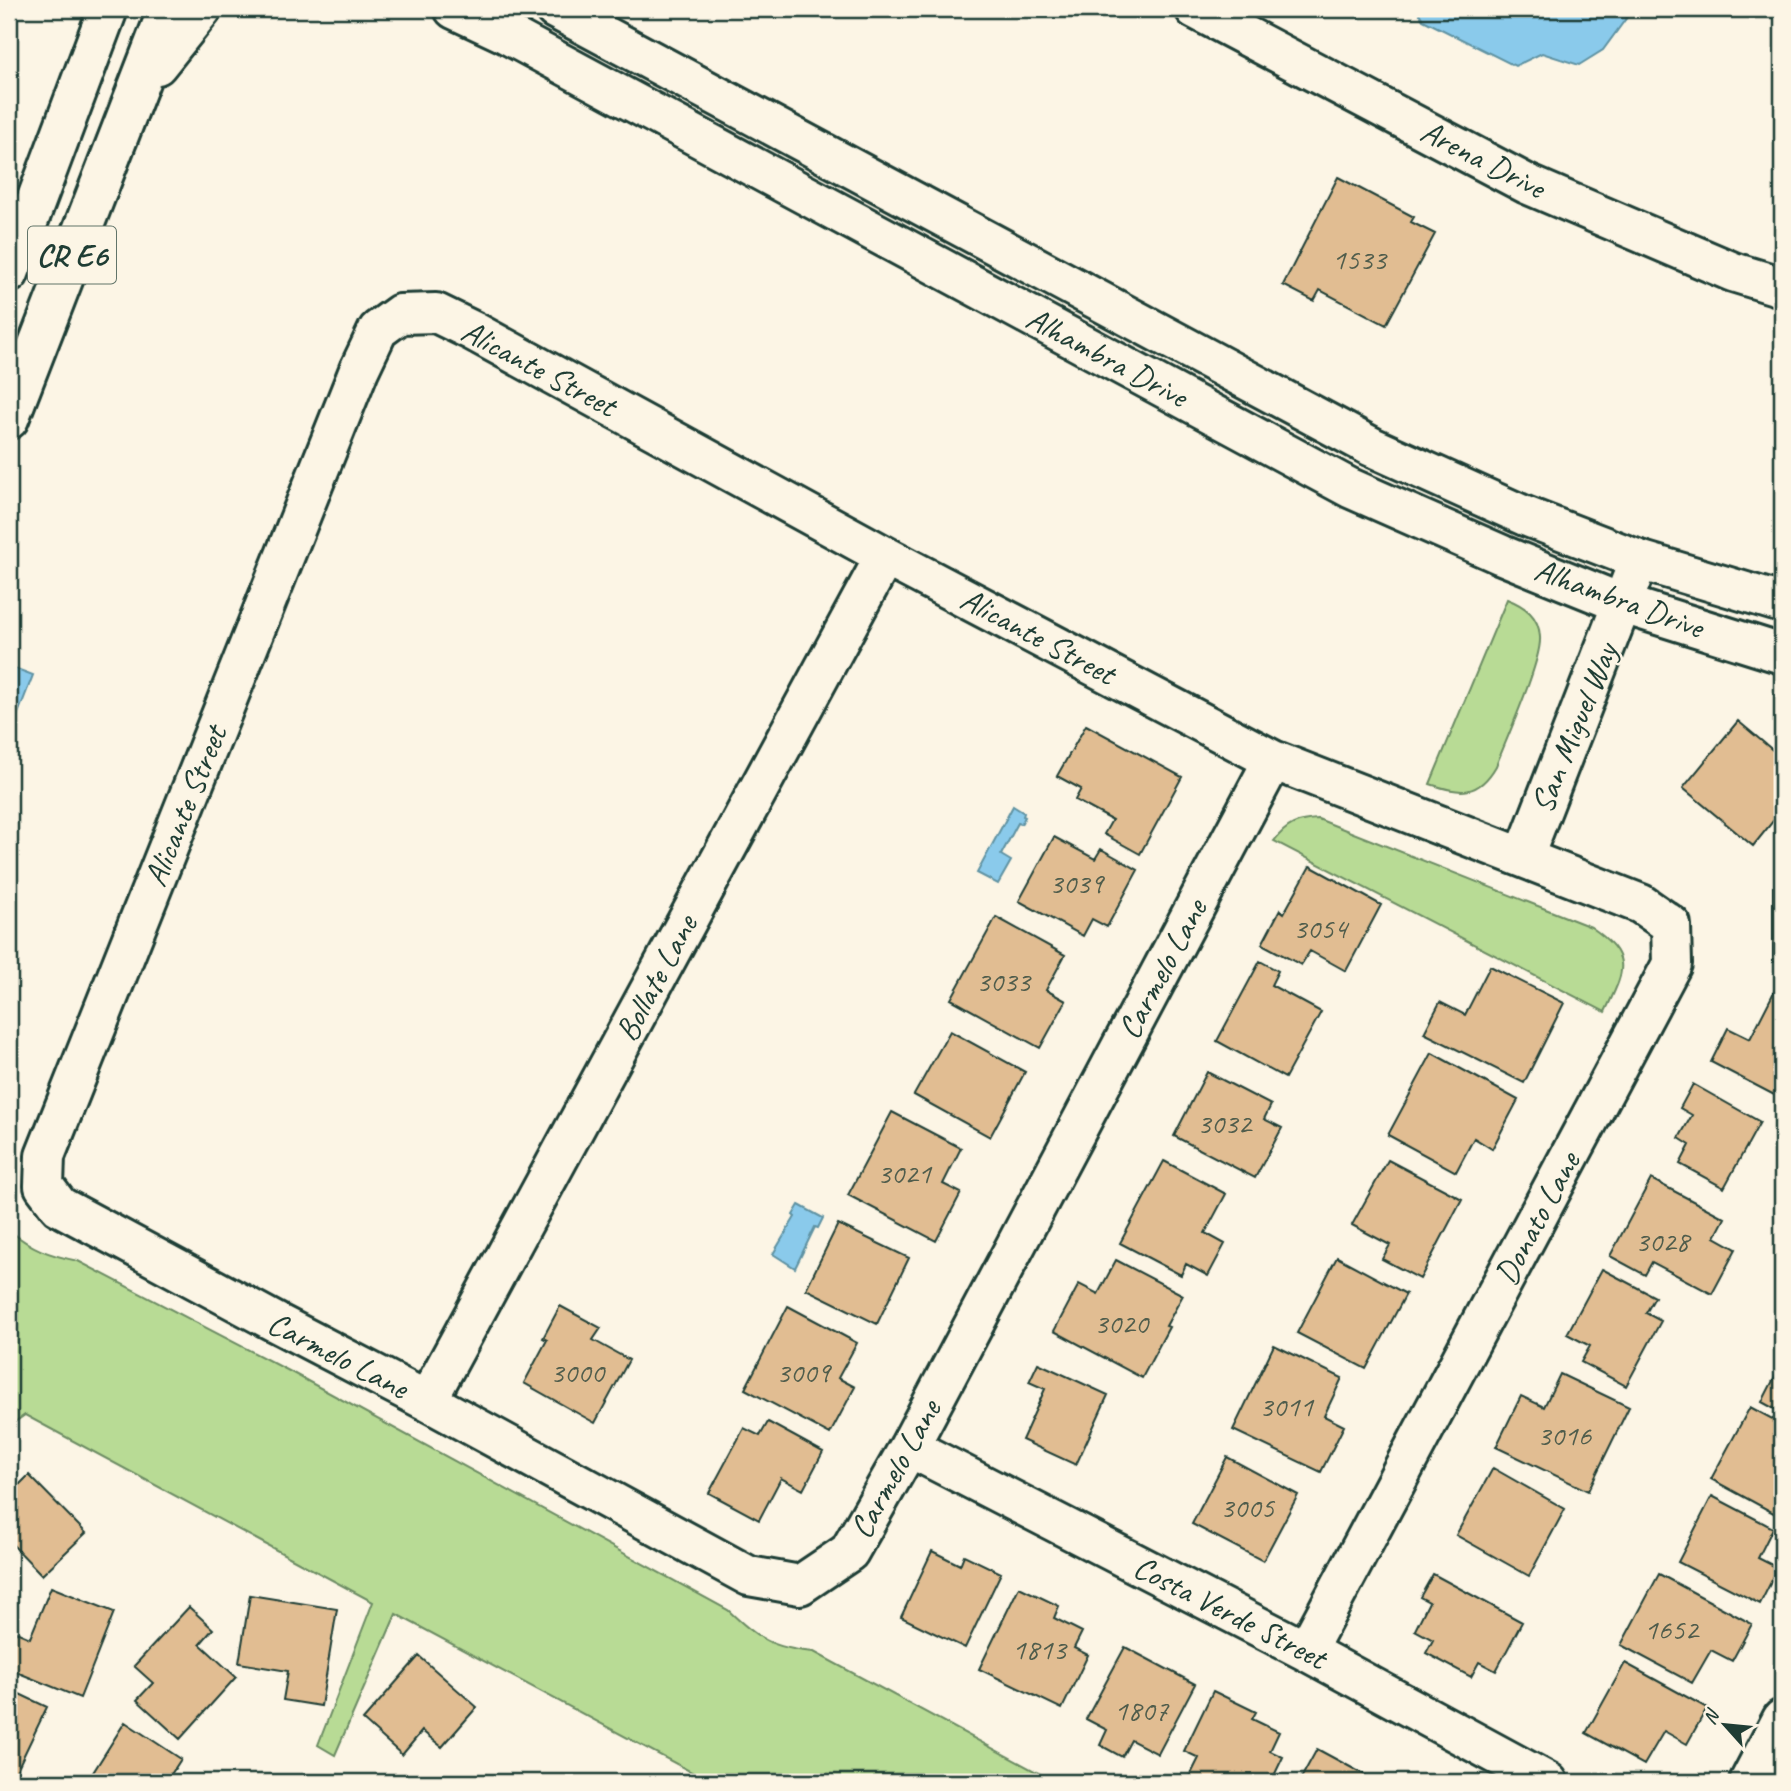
<svg xmlns="http://www.w3.org/2000/svg" width="1791" height="1791" viewBox="0 0 1791 1791" font-family="Caveat,sans-serif">
  <style>
    .green { fill: #b8db95; stroke: #6c8c64; stroke-width: 2 }
    .water { fill: #8acaeb; stroke: #5f92a2; stroke-width: 2 }
    .building { fill: #e1bd92; stroke: #1f3d34; stroke-width: 2 }
    .lines { fill: none; stroke-linecap: round; stroke-linejoin: round }
    .minor-casing { stroke: #1f3d34; stroke-width: 44 }
    .secondary-casing { stroke: #1f3d34; stroke-width: 44 }
    .primary-casing { stroke: #1f3d34; stroke-width: 44 }
    .minor { stroke: #fcf5e5; stroke-width: 38 }
    .secondary { stroke: #fcf5e5; stroke-width: 38 }
    .primary { stroke: #fcf5e5; stroke-width: 38 }
    .labels { text-anchor: middle; dominant-baseline: central; stroke-width: 5; stroke-linejoin: round; paint-order: stroke }
    .number-label { font-size: 30px; fill: #505d4c }
    .shield { fill: #fcf5e5; stroke: #617469; stroke-width: 2 }
    .shield-label { font-size: 32px; font-weight: bold; fill: #1f3d34 }
    .street-label { font-size: 33px; fill: #1f3d34; stroke: #fcf5e5 }
  </style>
  <rect width="100%" height="100%" fill="#fcf5e5"/>
  <filter id="ink" filterUnits="userSpaceOnUse"><feTurbulence type="fractalNoise" baseFrequency=".0143" numOctaves="2"/><feDisplacementMap in="SourceGraphic" scale="14" xChannelSelector="R" yChannelSelector="G"/><feConvolveMatrix kernelMatrix="1 2 1 2 8 2 1 2 1" color-interpolation-filters="sRGB"/></filter>
  <g filter="url(#ink)">
    <path class="green" d="M1507 599C1525 606 1539 616 1540 637 1542 660 1506 740 1496 766 1478 797 1461 794 1430 784Z
      M1318 819 1591 927C1634 957 1624 971 1605 1012L1274 841C1286 825 1297 820 1318 819Z
      M9 1230C32 1249 49 1255 78 1261L291 1372 728 1610C758 1639 772 1648 814 1652L1055 1782H710L396 1614 335 1755 318 1745 373 1602 25 1415 9 1426Z"/>
    <path class="water" d="M1417 9H1633L1603 50 1579 65 1542 53 1515 66 1423 20Z
      M9 666 33 675 9 737Z
      M1013 806 1024 813 1023 816 1025 817 1021 824 1018 823 1001 855 1011 861 998 884 977 873Z
      M799 1205 823 1218 818 1228 815 1227 795 1268 773 1254 795 1217 793 1215Z"/>
    <path class="building" d="M1338 177 1414 217 1411 222 1435 234 1386 325 1320 290 1314 301 1283 285Z
      M1738 721 1782 758V810L1753 846 1683 788Z
      M1086 725 1182 777 1140 854 1104 834 1112 820 1075 800 1081 789 1057 776Z
      M1054 837 1095 859 1101 849 1138 870 1107 927 1092 919 1083 936 1019 901Z
      M1310 866 1381 905 1346 971 1310 951 1301 965 1262 944 1280 910 1284 913Z
      M1773 887H1782V962H1773Z
      M996 917 1065 955 1046 990 1066 1001 1040 1048 951 999Z
      M1260 961 1278 971 1271 985 1321 1012 1285 1078 1217 1041Z
      M1490 966 1564 1003 1524 1083 1424 1033 1440 1002 1465 1015Z
      M1775 990 1782 993V1099L1711 1062 1728 1028 1750 1039Z
      M950 1031 1025 1072 990 1137 914 1095Z
      M1432 1053 1518 1100 1492 1149 1474 1138 1456 1172 1388 1135Z
      M1207 1072 1271 1105 1264 1119 1282 1128 1255 1178 1174 1136Z
      M1693 1084 1760 1122 1724 1188 1680 1164 1690 1145 1679 1138 1692 1115 1680 1108Z
      M892 1112 961 1148 943 1184 961 1193 936 1241 848 1195Z
      M1388 1160 1462 1199 1420 1279 1382 1259 1390 1245 1352 1225Z
      M1164 1161 1226 1194 1205 1233 1225 1244 1208 1276 1186 1264 1181 1275 1120 1243Z
      M1651 1179 1725 1218 1715 1237 1736 1249 1712 1294 1652 1262 1645 1275 1610 1256Z
      M838 1224 909 1258 877 1324 806 1289Z
      M1337 1257 1406 1294 1366 1369 1297 1333Z
      M1116 1260 1183 1295 1166 1326 1169 1327 1142 1378 1054 1331 1079 1284 1098 1294Z
      M1602 1269 1655 1297 1646 1313 1661 1321 1626 1386 1581 1362 1590 1346 1567 1334Z
      M560 1306 601 1328 593 1340 629 1360 595 1423 524 1383 547 1340 543 1338Z
      M788 1306 857 1343 838 1378 855 1387 830 1434 745 1389Z
      M1274 1345 1342 1378 1324 1416 1344 1426 1321 1472 1233 1430Z
      M1038 1363 1108 1395 1076 1465 1022 1440 1045 1389 1029 1382Z
      M1782 1363V1413L1762 1402Z
      M1560 1374 1629 1407 1588 1491 1496 1447 1521 1396 1544 1407Z
      M1750 1407 1782 1424 1781 1517 1711 1479Z
      M768 1422 823 1452 803 1490 781 1478 759 1520 709 1493 744 1428 760 1436Z
      M1227 1457 1298 1495 1263 1561 1192 1524Z
      M1493 1468 1565 1509 1529 1576 1456 1535Z
      M29 1475 86 1533 42 1575 12 1544 9 1548V1495Z
      M1712 1496 1773 1528 1758 1558 1778 1568 1760 1604 1678 1562Z
      M932 1551 960 1565 964 1555 1001 1573 965 1648 901 1617Z
      M1433 1574 1522 1622 1496 1671 1479 1662 1471 1677 1426 1653 1433 1640 1415 1630 1429 1602 1420 1597Z
      M1659 1574 1752 1624 1732 1661 1711 1650 1692 1683 1621 1645Z
      M51 1587 114 1612 80 1698 9 1669V1629L30 1638Z
      M1019 1587 1059 1606 1054 1618 1082 1632 1074 1648 1088 1655 1062 1709 979 1669Z
      M250 1595 337 1609 321 1706 283 1700 288 1671 239 1663Z
      M189 1607 213 1629 200 1644 236 1677 180 1739 137 1700 153 1683 134 1666Z
      M1125 1647 1195 1684 1158 1754 1131 1740 1122 1757 1100 1745 1107 1730 1086 1719Z
      M419 1656 477 1707 442 1747 422 1731 402 1755 363 1720Z
      M1625 1663 1707 1708 1687 1744 1664 1731 1644 1765 1586 1733Z
      M9 1689 47 1707 11 1782H9Z
      M1213 1691 1256 1712 1252 1719 1279 1732 1270 1751 1283 1757 1271 1782H1187L1199 1758 1184 1751Z
      M125 1722 181 1759 166 1782H87Z
      M1317 1749 1378 1782H1299Z"/>
    <g class="lines">
      <defs>
        <path id="minor" d="M1195 9 1527 184 1733 272 1782 287
          M1273 760 909 1447 849 1552 800 1585 749 1576 427 1401 275 1322 59 1206 44 1186 45 1156 359 370 378 330 400 314 436 313 473 331 885 556 1273 760 1641 904 1671 925 1672 964 1306 1651
          M1524 856 1639 560
          M427 1401 885 556
          M909 1447 1306 1651 1548 1782
          M1749 1782 1782 1719"/>
        <path id="secondary" d="M454 9 503 32 1350 488 1502 555 1623 604 1782 654
          M555 9 1372 447 1525 516 1639 560 1782 603"/>
        <path id="primary" d="M157 65 202 9
          M9 273 108 9
          M9 419 168 9"/>
      </defs>
      <use href="#minor" class="minor-casing"/>
      <use href="#secondary" class="secondary-casing"/>
      <use href="#primary" class="primary-casing"/>
      <use href="#minor" class="minor"/>
      <use href="#secondary" class="secondary"/>
      <use href="#primary" class="primary"/>
    </g>
  </g>
  <g class="labels">
    <g class="number-label">
      <text x="1359" y="259">1533</text>
      <text x="1076" y="883">3039</text>
      <text x="1320" y="928">3054</text>
      <text x="1003" y="981">3033</text>
      <text x="1224" y="1123">3032</text>
      <text x="904" y="1173">3021</text>
      <text x="1662" y="1241">3028</text>
      <text x="1121" y="1323">3020</text>
      <text x="577" y="1372">3000</text>
      <text x="803" y="1372">3009</text>
      <text x="1286" y="1406">3011</text>
      <text x="1564" y="1435">3016</text>
      <text x="1247" y="1507">3005</text>
      <text x="1671" y="1629">1652</text>
      <text x="1039" y="1649">1813</text>
      <text x="1141" y="1710">1807</text>
    </g>
    <rect class="shield" x="28" y="226.5" width="88" height="57" rx="5"/>
    <g class="shield-label">
      <text x="72" y="255">CR E6</text>
    </g>
    <g class="street-label">
      <text transform="translate(1483 159) rotate(27)">Arena Drive</text>
      <text transform="translate(1107 357) rotate(28)">Alhambra Drive</text>
      <text transform="translate(539 368) rotate(28)">Alicante Street</text>
      <text transform="translate(1619 598) rotate(20)">Alhambra Drive</text>
      <text transform="translate(1038 636) rotate(28)">Alicante Street</text>
      <text transform="translate(1574 728) rotate(-68)">San Miguel Way</text>
      <text transform="translate(185 806) rotate(-68)">Alicante Street</text>
      <text transform="translate(1162 969) rotate(-62)">Carmelo Lane</text>
      <text transform="translate(656 978) rotate(-62)">Bollate Lane</text>
      <text transform="translate(1537 1218) rotate(-62)">Donato Lane</text>
      <text transform="translate(338 1355) rotate(27)">Carmelo Lane</text>
      <text transform="translate(895 1469) rotate(-61)">Carmelo Lane</text>
      <text transform="translate(1230 1612) rotate(27)">Costa Verde Street</text>
    </g>
  </g>
  <rect width="1791" height="1791" fill="none" stroke="#fcf5e5" stroke-width="35"/>
  <rect x="18" y="18" width="1756" height="1756" fill="none" stroke="#1f3d34" stroke-width="2.5" filter="url(#ink)"/>
  <g transform="translate(1725 1725) rotate(297)" stroke="#fcf5e5" stroke-width="5" paint-order="stroke">
  <path d="M0-5L12 26L0 18L-12 26Z" fill="#1f3d34"/>
  <text y="-10" font-size="19" font-weight="bold" text-anchor="middle" fill="#1f3d34">N</text>
  </g>
</svg>
